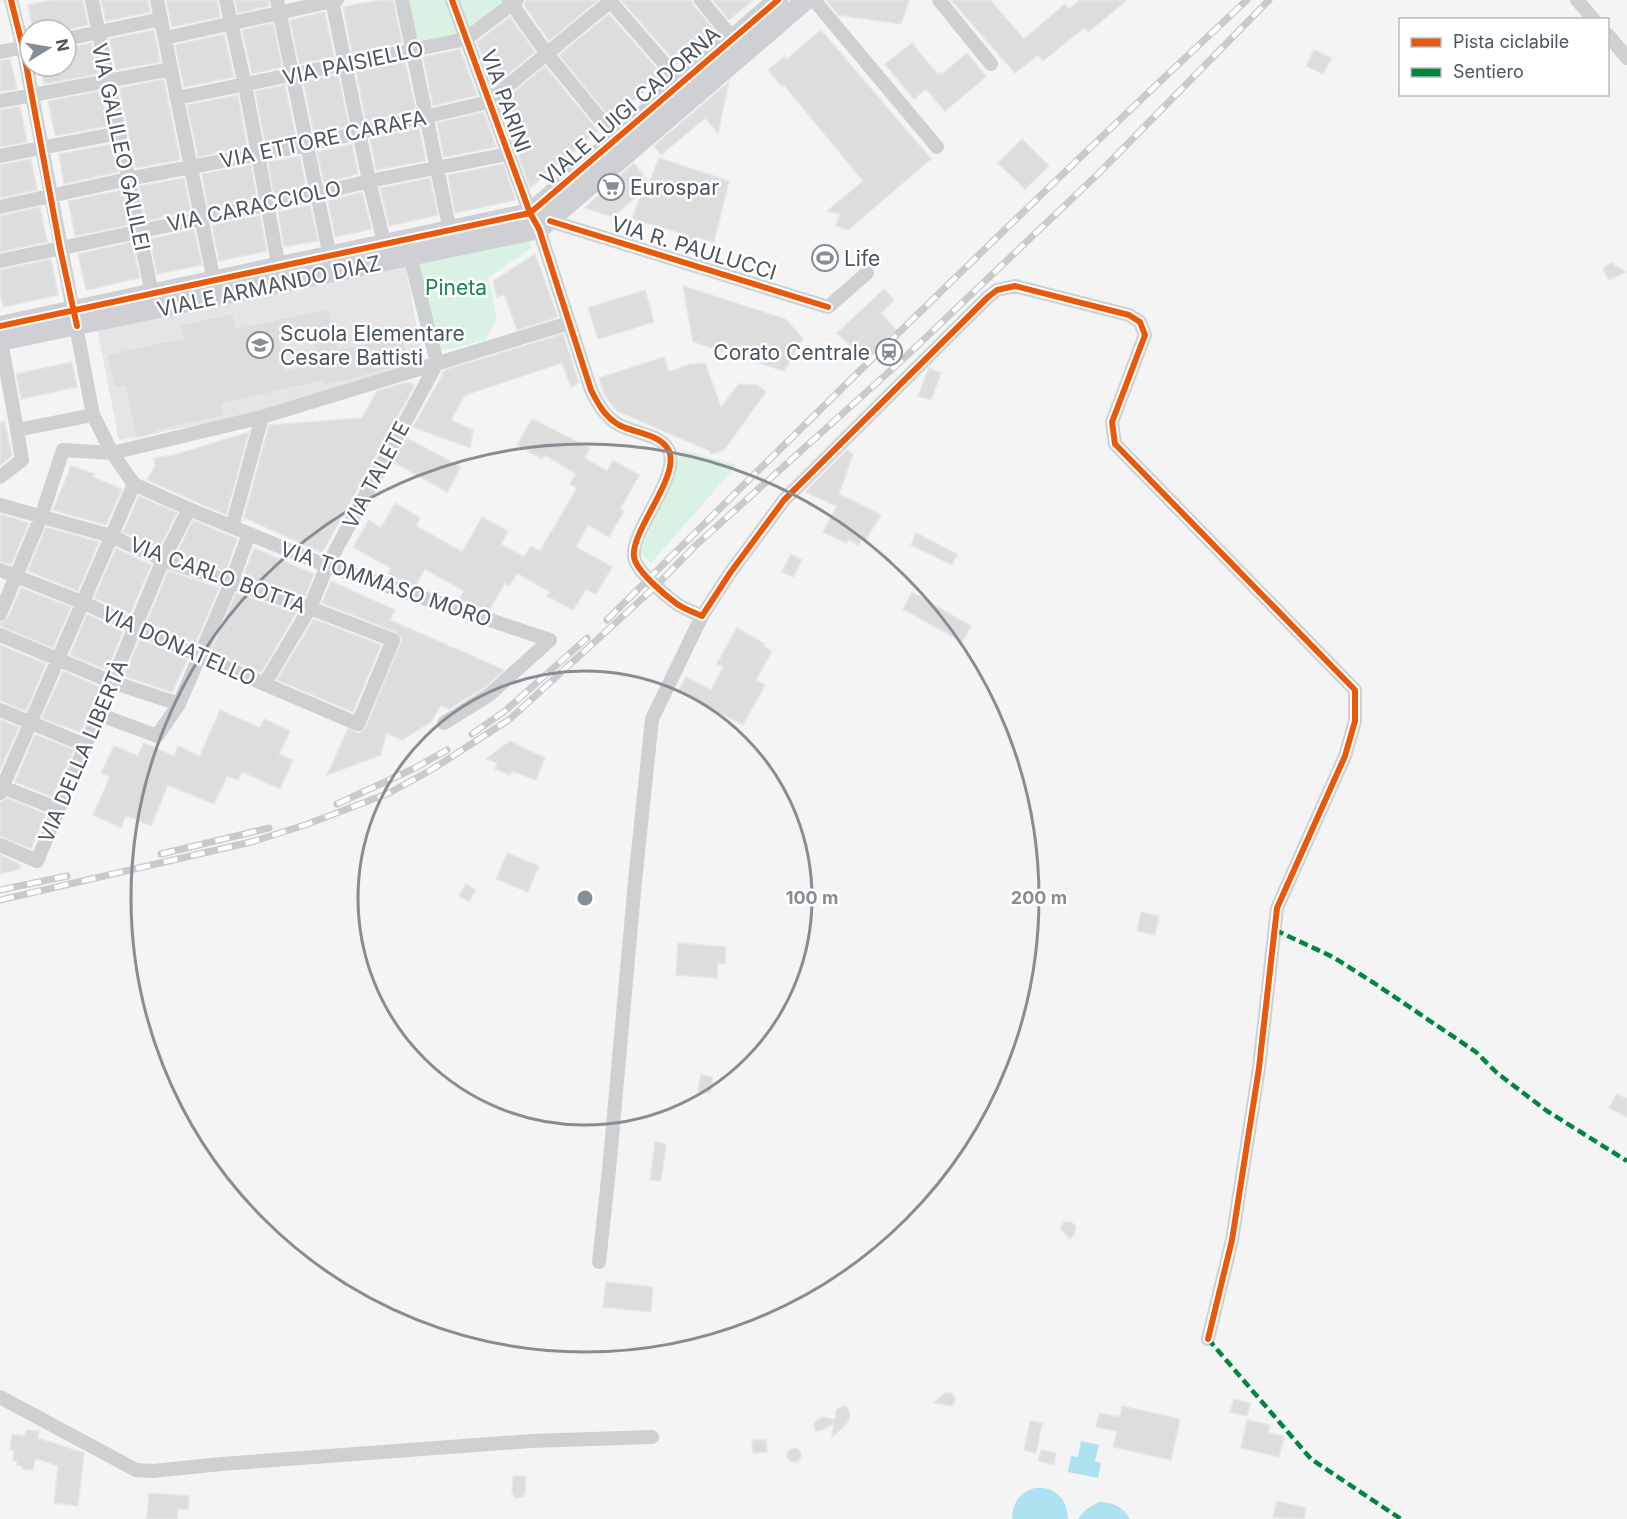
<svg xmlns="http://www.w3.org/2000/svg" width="1627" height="1519" viewBox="0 0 1627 1519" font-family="Inter,sans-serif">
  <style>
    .education { fill: #e6e5e6 }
    .green { fill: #d9f2e3 }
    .water { fill: #aee2f0 }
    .building { fill: #ddddde; stroke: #e5e6e7; stroke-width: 1.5; fill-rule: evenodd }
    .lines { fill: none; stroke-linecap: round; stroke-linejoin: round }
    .minor { stroke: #ced0d2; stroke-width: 14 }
    .secondary { stroke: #ced0d4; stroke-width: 20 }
    .rail-casing { stroke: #c9cacc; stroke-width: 7 }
    .rail { stroke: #fff; stroke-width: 4.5; stroke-dasharray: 14; stroke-linecap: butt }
    .quiet { stroke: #00873e; stroke-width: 4.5; stroke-dasharray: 9 4.5; stroke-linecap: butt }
    .cycleway-casing { stroke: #fff; stroke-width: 10 }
    .cycleway { stroke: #e8590c; stroke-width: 6 }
    .ring { fill: none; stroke: #868d94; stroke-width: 3 }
    .labels { text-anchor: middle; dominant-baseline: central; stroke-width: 5; stroke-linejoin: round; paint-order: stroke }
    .street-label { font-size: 21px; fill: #4a5661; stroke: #fff }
    .poi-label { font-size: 21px; fill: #4a5661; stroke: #fff; text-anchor: start }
    .park-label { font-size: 21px; fill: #17864f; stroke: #fff }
    .centre { fill: #868d94; stroke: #fff; stroke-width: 3 }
    .ring-label { font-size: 18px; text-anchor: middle; font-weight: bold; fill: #868d94; stroke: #fff; stroke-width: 5; stroke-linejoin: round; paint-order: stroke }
  </style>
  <rect width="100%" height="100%" fill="#f4f4f4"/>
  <path class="education" d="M405 264 423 360 266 412 119 440 97 329Z"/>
  <path class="green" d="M407 0H447L460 36 418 44Z
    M457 0H505L507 3 469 30Z
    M528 234 531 248 488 278 497 319 485 340 437 352 415 260Z
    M683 450 737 465 651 563 640 553Z"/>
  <path class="water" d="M1081 1441 1099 1445 1095 1461 1101 1463 1098 1478 1068 1472 1071 1456 1078 1457Z
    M1035 1488C1055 1486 1068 1500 1068 1519H1012C1012 1503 1020 1492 1035 1488Z
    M1099 1502C1113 1502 1123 1507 1130 1519H1078L1086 1509Z"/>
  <path class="building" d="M52 0H83L88 25 65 30H33L28 5Z
    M101 0H148L150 12 106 21Z
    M166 0H217L220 17 172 27Z
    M235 0H268L269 6 238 13Z
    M379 0H393L402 43 352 53 343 7Z
    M526 0H598L549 41 524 5Z
    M621 0H692L694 6 716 32 677 64Z
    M713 0H753L729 20Z
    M826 0H909L901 24 838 15Z
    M951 0H990L1024 39 1065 4 1069 9 1080 0H1127L1088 32 1085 27 1043 61 1038 55 1015 73Z
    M325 12 334 57 299 64 290 20Z
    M609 14 663 76 611 119 559 55Z
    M510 17 535 52 493 86 477 42Z
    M273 23 282 67 252 74 242 30Z
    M154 30 160 62 116 70 109 39Z
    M821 30 931 159 848 230 836 226 840 214 827 211 863 181 784 85 782 87 768 70 785 56 787 59Z
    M224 34 234 77 184 87 175 45Z
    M92 43 98 74 44 84 41 66H66V48Z
    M912 43 938 75 940 72 942 74 967 53 986 77 945 111 926 89 914 99 885 64Z
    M460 49 477 95 433 106 423 57Z
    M1314 50 1332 58 1323 74 1306 66Z
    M10 59 17 89 0 92V61Z
    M405 61 416 110 366 122 356 71Z
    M545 66 598 131 530 188 500 104Z
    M338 74 349 126 314 134 303 81Z
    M164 79 180 160 136 168 119 88Z
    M729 82 718 133 705 118 661 155 654 146Z
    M285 85 296 138 265 144 255 91Z
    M101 91 108 126 55 136 48 101Z
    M238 95 247 147 198 157 187 105Z
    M20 106 27 142 0 147V110Z
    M484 112 496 147 444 157 437 123Z
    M419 128 426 161 376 170 370 139Z
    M1022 139 1049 166 1025 189 998 163Z
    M112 144 118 172 64 184 59 154Z
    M352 144 358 174 324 183 317 152Z
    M300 156 306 187 274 194 268 162Z
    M659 158 729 181 714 242 696 237 693 245 681 242 684 234 632 219 642 192 613 217 585 208 634 163 649 183Z
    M31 159 37 190 0 198V165Z
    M503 164 516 200 455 213 448 175Z
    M251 165 257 198 208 208 202 174Z
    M184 178 191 211 146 221 139 186Z
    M430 178 438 215 389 226 380 188Z
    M122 190 129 225 75 236 68 201Z
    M362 192 372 229 335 237 328 201Z
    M310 205 318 241 284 247 278 212Z
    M40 207 47 242 0 252V216Z
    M260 215 267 251 219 261 212 225Z
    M194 229 202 265 157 274 150 239Z
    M132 242 140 278 86 290 78 254Z
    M535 254 558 317 517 330 504 294 497 297 493 281Z
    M51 259 58 295 3 307 0 292V270Z
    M1611 263 1626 272 1609 280 1603 270 1606 266Z
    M683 286 785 319 803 338 784 371 693 342Z
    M884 289 894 300 881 313 896 330 865 360 837 333Z
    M645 290 654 322 598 339 588 308Z
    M329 308 338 349 403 336 408 363 341 383 340 381 324 385 323 381 222 404 225 416 158 430 159 432 136 438 125 386 114 388 107 354 183 338 180 325 233 313 236 328ZM312 339 318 363 286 370 280 346Z
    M563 334 579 383 571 387 562 363 465 395 451 420 473 430 470 448 413 427 445 370Z
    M664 357 669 372 690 364 705 363 721 407 739 384 757 385 766 392 724 450 711 454 710 451 617 411 605 396 599 378Z
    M72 362 77 387 21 399 16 374Z
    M929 368 941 373 931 400 918 396Z
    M408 382 415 385 322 553 245 518 243 521 269 425 362 418 377 391Z
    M532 419 590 448 584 458 607 471 613 460 639 475 620 509 624 511 609 537 588 525 576 547 612 567 596 594 586 589 573 610 547 596 550 592 517 573 509 586 505 583 489 610 459 600 464 591 425 569 415 586 399 580 388 574 391 568 353 547 369 520 381 528 395 503 420 518 416 526 462 552 482 517 508 531 501 544 524 557 531 546 540 551 577 488 570 484 576 474 545 455 542 459 517 445Z
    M5 422 12 456 0 465V423Z
    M249 432 226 515 147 480 155 466 154 458 174 455Z
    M407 438 461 467 447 492 393 462Z
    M847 450 853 454 839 494 881 515 865 541 861 540 859 545 848 540 846 543 823 532 837 506 805 492Z
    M71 466 95 474 93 477 122 489 106 525 53 510Z
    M139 496 177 513 159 548 123 532Z
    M0 514 29 523 11 565 0 561Z
    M193 520 237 539 226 571 176 555Z
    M46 527 99 542 78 591 28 571Z
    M916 533 957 554 952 565 911 545Z
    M116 548 151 565 130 614 94 598Z
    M254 548 314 574 305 597 243 577Z
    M791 554 802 560 793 577 782 572Z
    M168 571 219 588 195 644 147 622Z
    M331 581 395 610 390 620 504 670 484 688 449 709 441 705 431 722 402 740 386 733 381 755 327 775 348 729 359 733 366 727 402 639 396 632 322 603Z
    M21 588 71 607 53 648 0 626V623L8 618Z
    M912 592 971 626 962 642 903 609Z
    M236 593 296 613 261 673 211 651Z
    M87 614 123 631 107 670 70 655Z
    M314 619 381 645 353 712 277 680Z
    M737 628 765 644 763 646 772 651 756 680 765 685 743 725 678 691 686 677 711 690 723 667 717 664Z
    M140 639 187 660 172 692 124 676Z
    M0 645 46 664 26 711 0 701Z
    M63 671 100 687 81 733 42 718Z
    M220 710 260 728 264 719 290 731 279 754 293 760 280 789 242 772 238 780 227 776 214 804 168 785 151 826 126 815 121 828 93 815 110 777 101 773 114 746 138 756 144 743 174 756 178 746 200 756Z
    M0 720 19 727 0 770Z
    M35 734 74 750 53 797 15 782Z
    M510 741 545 758 536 780 512 771 510 775 495 769 497 763 486 759Z
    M7 798 46 814 31 849 0 836V802Z
    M507 853 539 866 528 892 496 879Z
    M0 855 20 864V869L0 874Z
    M466 884 476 890 469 902 459 896Z
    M1141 912 1159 916 1155 935 1137 931Z
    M678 943 726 947 725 964 718 963 717 978 676 975Z
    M701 1075 713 1077 710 1094 698 1092Z
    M1617 1094 1627 1099V1117L1609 1108Z
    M655 1142 666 1144 661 1181 650 1180Z
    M1064 1222H1071L1076 1226 1075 1233 1070 1239 1060 1229Z
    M606 1282 653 1287 651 1312 603 1307Z
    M945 1393H952L955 1399 953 1406 934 1403Z
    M1234 1399 1250 1403 1247 1416 1230 1412Z
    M846 1406 850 1414 848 1422 832 1437 834 1423 823 1430 815 1431 814 1424 818 1419 824 1417 835 1420 836 1411 839 1408Z
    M1122 1406 1180 1419 1171 1460 1113 1447 1117 1431 1096 1427 1099 1413 1120 1417Z
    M1247 1420 1270 1425 1268 1433 1284 1436 1279 1457 1241 1448Z
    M1030 1421 1042 1423 1036 1453 1024 1450Z
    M26 1430 39 1431 38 1438 84 1453 78 1506 54 1503 58 1466 35 1458 33 1470 22 1469V1466L16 1465 17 1461H13L14 1450H10L12 1434 25 1436Z
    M752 1440H766L767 1452 753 1453Z
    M787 1455a7 7 0 1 1 14 0a7 7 0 1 1-14 0Z
    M1041 1450 1056 1453 1054 1465 1038 1461Z
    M513 1476H526L525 1493 523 1497 515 1498 512 1492Z
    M149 1493 189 1496 188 1509H178L177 1519H147Z
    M1277 1501 1306 1508 1304 1519 1273 1517Z"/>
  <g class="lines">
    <path class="minor" d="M11 0 23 48 93 415
      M92 0 152 294
      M157 0 214 281
      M226 0 245 85 279 268
      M277 0 330 257
      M332 0 369 181 385 246
      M402 0 450 231
      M452 0 530 213 539 229 591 390C598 404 605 417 619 425 634 433 659 434 668 449 683 474 630 531 634 557 636 571 666 596 677 604 684 609 694 612 702 616L730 573 784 500 988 297 997 290 1015 286 1129 315 1140 322 1145 335 1112 422 1115 444 1355 690V721L1345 756 1277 908 1259 1068 1232 1240 1208 1339
      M509 0 547 54 617 140
      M609 0 682 84
      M701 0 733 39
      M814 0 937 147
      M939 0 991 64
      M1577 0 1594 20
      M1608 35 1627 58
      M165 38 337 0
      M66 39 161 19
      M0 52 30 46
      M177 98 466 39 517 0
      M0 101 171 69
      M0 156 119 133
      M0 207 128 179 307 145 488 102 612 0
      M550 221 828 307 867 273
      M0 261 317 194 369 181 508 154
      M1 341 17 430
      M0 477 22 460 17 430 93 415 112 453 134 484 189 509 327 566 550 640 489 695 444 723
      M0 505 111 536 163 560 310 608 393 640 358 724 199 656 82 602 0 570
      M232 527 262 417
      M0 614 41 517 63 450 112 453 262 417 569 323
      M0 635 112 682 179 704
      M265 683 310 608 327 566 437 363 410 256
      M0 710 85 745
      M98 714 157 736 179 704 231 583 249 534
      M0 786 58 809
      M0 793 134 484
      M0 845 37 861 163 560 189 509
      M599 1262 609 1170 635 881 652 719 702 616
      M0 1397 136 1470 153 1471 221 1464 531 1441 652 1437"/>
    <path class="secondary" d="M0 326 530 213 778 0
      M0 341 539 229 806 0"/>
    <defs>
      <path id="rail" d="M607 620C818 411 1030 202 1247 0
        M472 734 505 711 587 638
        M337 804 415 768 447 750
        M161 854 269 828
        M0 890 67 876
        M0 900 251 842 305 825 389 793 431 770 510 719 656 586 695 546 900 362 1099 173 1269 0"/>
    </defs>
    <use href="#rail" class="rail-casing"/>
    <use href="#rail" class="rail"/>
    <path class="quiet" d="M1275 930 1333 957 1374 983 1476 1052 1497 1073 1547 1111 1627 1161
      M1208 1339 1311 1459 1401 1519"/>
    <defs>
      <path id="cycleway" d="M11 0 23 48 60 248 77 326
        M452 0 530 213 539 229 591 390C598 404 605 417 619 425 634 433 659 434 668 449 683 474 630 531 634 557 636 571 666 596 677 604 684 609 694 612 702 616L730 573 784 500 988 297 997 290 1015 286 1129 315 1140 322 1145 335 1112 422 1115 444 1355 690V721L1345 756 1277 908 1259 1068 1232 1240 1208 1339
        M550 221 828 307
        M0 326 530 213 778 0"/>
    </defs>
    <use href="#cycleway" class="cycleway-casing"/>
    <use href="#cycleway" class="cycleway"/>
  </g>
  <g class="ring">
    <circle cx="585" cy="898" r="227"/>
    <circle cx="585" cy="898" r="454"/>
  </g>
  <defs>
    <symbol id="supermarket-ring" viewBox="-11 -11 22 22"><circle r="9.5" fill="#fff" stroke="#868d94" stroke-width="1.5"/><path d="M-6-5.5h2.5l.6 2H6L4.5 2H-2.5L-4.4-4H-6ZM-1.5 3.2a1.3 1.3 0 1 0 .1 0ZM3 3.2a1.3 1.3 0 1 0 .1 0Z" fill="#868d94"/></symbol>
    <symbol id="stadium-ring" viewBox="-11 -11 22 22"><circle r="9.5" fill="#fff" stroke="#868d94" stroke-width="1.5"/><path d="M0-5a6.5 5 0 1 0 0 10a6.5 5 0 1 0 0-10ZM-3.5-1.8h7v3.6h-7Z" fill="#868d94"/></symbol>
    <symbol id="school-ring" viewBox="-11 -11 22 22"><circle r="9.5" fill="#fff" stroke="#868d94" stroke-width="1.5"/><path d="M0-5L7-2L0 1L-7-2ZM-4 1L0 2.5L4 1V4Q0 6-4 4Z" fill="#868d94"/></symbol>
    <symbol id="station-ring" viewBox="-11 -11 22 22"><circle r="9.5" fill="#fff" stroke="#868d94" stroke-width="1.5"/><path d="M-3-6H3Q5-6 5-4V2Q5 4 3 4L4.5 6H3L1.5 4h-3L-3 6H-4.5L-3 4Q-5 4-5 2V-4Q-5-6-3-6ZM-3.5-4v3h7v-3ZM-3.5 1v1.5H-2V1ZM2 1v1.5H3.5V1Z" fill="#868d94"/></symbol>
  </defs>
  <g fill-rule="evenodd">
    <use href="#supermarket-ring" x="596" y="172" width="30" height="30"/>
    <use href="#stadium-ring" x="810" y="243" width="30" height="30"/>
    <use href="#school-ring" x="245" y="330" width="30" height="30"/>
    <use href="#station-ring" x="874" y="337" width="30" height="30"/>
  </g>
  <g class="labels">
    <g class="street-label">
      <text transform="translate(353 63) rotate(-12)">VIA PAISIELLO</text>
      <text transform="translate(506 101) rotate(70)">VIA PARINI</text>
      <text transform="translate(630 106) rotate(-41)">VIALE LUIGI CADORNA</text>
      <text transform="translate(323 139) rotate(-12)">VIA ETTORE CARAFA</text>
      <text transform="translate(121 147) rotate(78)">VIA GALILEO GALILEI</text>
      <text transform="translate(254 206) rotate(-12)">VIA CARACCIOLO</text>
      <text transform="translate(694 248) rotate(17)">VIA R. PAULUCCI</text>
      <text transform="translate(269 286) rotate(-12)">VIALE ARMANDO DIAZ</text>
      <text transform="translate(376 475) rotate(-62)">VIA TALETE</text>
      <text transform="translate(218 575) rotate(20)">VIA CARLO BOTTA</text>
      <text transform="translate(386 584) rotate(19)">VIA TOMMASO MORO</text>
      <text transform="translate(179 646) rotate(24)">VIA DONATELLO</text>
      <text transform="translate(83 751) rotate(-67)">VIA DELLA LIBERTÀ</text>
    </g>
    <g class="poi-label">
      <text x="630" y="187">Eurospar</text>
      <text x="844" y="258">Life</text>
      <text x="280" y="333">Scuola Elementare<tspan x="280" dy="24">Cesare Battisti</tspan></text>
      <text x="870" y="352" text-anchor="end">Corato Centrale</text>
    </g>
    <g class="park-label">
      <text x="456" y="287">Pineta</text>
    </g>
  </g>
  <circle cx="585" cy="898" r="9" class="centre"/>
  <g class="ring-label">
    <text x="812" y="904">100 m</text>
    <text x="1039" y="904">200 m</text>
  </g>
  <rect x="1399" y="18" width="210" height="78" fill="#ffffff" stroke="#b7bbc0" stroke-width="1.5"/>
  <rect x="1411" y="38" width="30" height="9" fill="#e8590c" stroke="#b7bbc0" stroke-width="1.5"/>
  <text x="1453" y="48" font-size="18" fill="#4a5661">Pista ciclabile</text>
  <rect x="1411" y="68" width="30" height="9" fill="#00873e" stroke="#b7bbc0" stroke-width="1.5"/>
  <text x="1453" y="78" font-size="18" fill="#4a5661">Sentiero</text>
  <g transform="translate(48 48) rotate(79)"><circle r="28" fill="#ffffff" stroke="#b7bbc0" stroke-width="1.5"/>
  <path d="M0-4.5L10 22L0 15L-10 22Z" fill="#868d94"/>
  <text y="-9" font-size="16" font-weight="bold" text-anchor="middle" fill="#4a5661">N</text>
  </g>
</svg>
